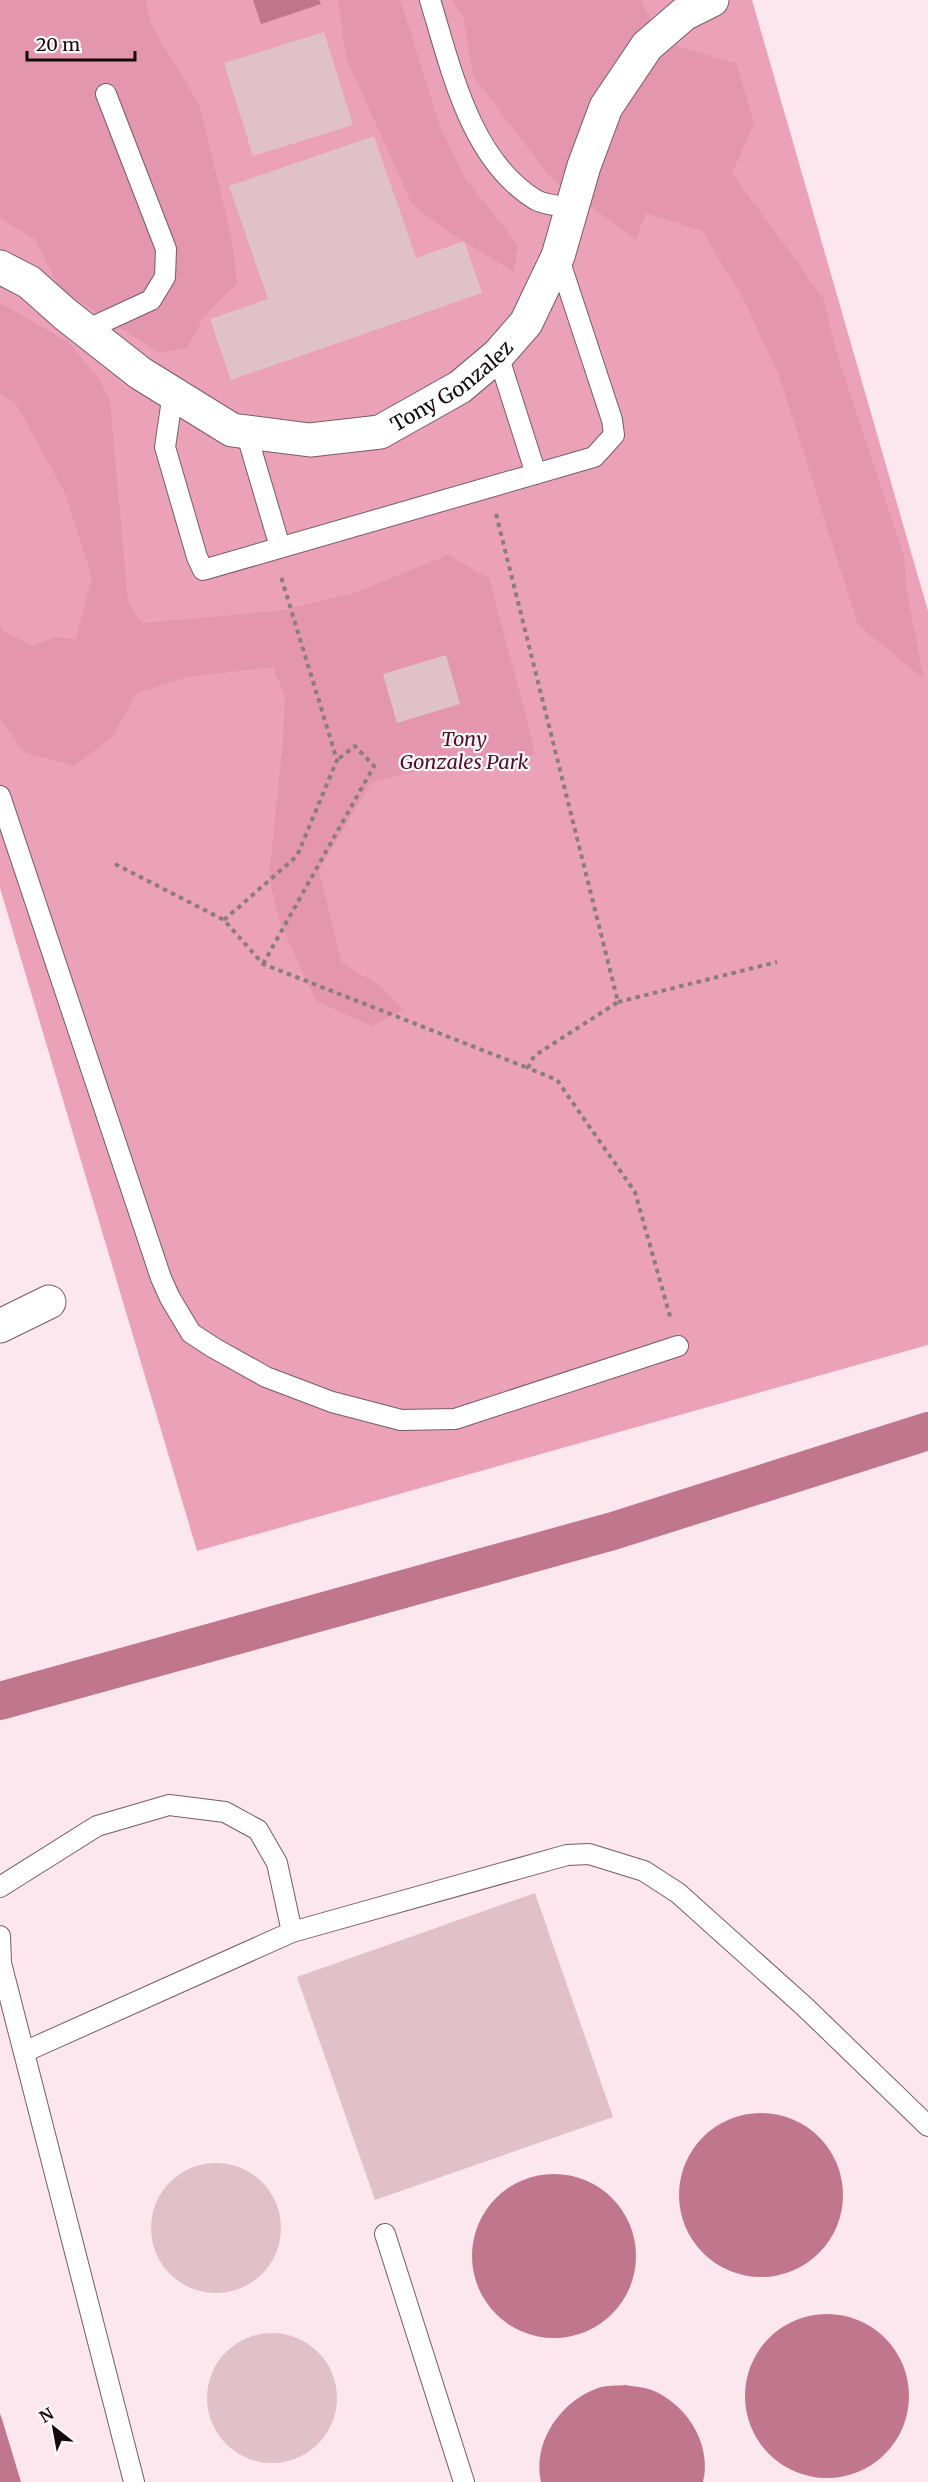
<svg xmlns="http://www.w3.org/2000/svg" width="928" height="2482" viewBox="0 0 928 2482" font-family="Merriweather,serif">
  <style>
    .green { fill: #eba2b8 }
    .forest { fill: #e396ae }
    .water { fill: #c0768d }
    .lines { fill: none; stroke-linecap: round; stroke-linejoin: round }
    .canal { stroke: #c0768d; stroke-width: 38 }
    .building { fill: #e0c1c9 }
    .service-casing { stroke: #775c64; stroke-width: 22 }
    .minor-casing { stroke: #775c64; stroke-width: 35 }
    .path { stroke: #8b7c80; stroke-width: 4; stroke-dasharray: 4.5 4.5; stroke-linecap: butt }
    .service { stroke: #fff; stroke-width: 20 }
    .minor { stroke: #fff; stroke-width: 33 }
    .labels { text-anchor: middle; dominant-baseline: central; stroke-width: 4.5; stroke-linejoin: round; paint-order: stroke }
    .street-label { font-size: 20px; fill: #140a0d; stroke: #fff9fa }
    .park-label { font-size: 20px; font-style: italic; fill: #510d2a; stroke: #fff9fa }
  </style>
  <rect width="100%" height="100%" fill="#fbe7ed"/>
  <path class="green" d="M0 0H752L928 611V1345L197 1551 0 888Z"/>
  <path class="forest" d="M0 0H146L151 25 199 104 232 240 237 283 203 318 187 348 159 353 59 288 35 239 0 219Z
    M338 0H400L441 129 465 178 518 245 514 272 447 231 412 204 346 58Z
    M452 0H641L662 42 736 63 754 123 732 173 823 298 836 351 904 556 906 587 924 679 858 625 780 378 745 302 702 231 646 213 636 239 551 178 473 76 463 16Z
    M0 303 68 342 99 379 110 402 128 602 142 623 278 611 355 593 448 555 489 578 533 743 534 755 460 759 371 783 319 870 341 962 380 986 404 1009 372 1026 316 1001 280 923 269 878 283 741 285 697 273 667 187 677 137 693 112 737 74 766 24 752 0 718V624L3 631 33 646 55 637 76 639 92 577 64 491 15 402 0 393Z"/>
  <path class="water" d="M253 0H319L321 4 261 24Z
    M679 2195a82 82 0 1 1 164 0a82 82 0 1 1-164 0Z
    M472 2256a82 82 0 1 1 164 0a82 82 0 1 1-164 0Z
    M745 2396a82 82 0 1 1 164 0a82 82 0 1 1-164 0Z
    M626 2385C635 2387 646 2387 654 2391 688 2406 712 2445 703 2482H541C532 2442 561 2401 598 2388 606 2385 617 2386 626 2385Z
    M0 2414 2 2419 21 2482H0Z"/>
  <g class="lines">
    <path class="canal" d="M0 1701 613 1531 928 1431"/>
  </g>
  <path class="building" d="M324 32 353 125 253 156 224 63Z
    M374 136 416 258 464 241 482 293 231 380 210 319 268 299 229 186Z
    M446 655 460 704 397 723 383 674Z
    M535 1893 613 2117 375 2200 297 1977Z
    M151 2228a65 65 0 1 1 130 0a65 65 0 1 1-130 0Z
    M207 2398a65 65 0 1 1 130 0a65 65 0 1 1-130 0Z"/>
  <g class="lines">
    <defs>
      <path id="service" d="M430 0C451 68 470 160 536 200 545 205 561 206 572 208
        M86 330 151 300 165 277 166 249 106 94
        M498 355 536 474
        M173 393 165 447 197 557 203 570 594 457 614 435 612 420 558 256
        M246 432 280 547
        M0 796 161 1278 170 1298 191 1333 214 1348 266 1377 332 1402 401 1420 455 1419 678 1346
        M0 1887 97 1826 169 1805 225 1812 258 1830 277 1863 292 1932 567 1855 589 1854 644 1871 678 1893 805 2007 928 2126
        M0 1936 1 1963 134 2482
        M24 2052 292 1932
        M385 2234 464 2482"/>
      <g id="minor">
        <path id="s1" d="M0 267 29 282 65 314 140 373 232 430 310 440 380 432 460 387 498 355 526 323 558 256 584 166 606 107 647 46 684 14 712 0"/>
        <path d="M0 1326 49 1302"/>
      </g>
    </defs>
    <use href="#service" class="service-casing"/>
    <use href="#minor" class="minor-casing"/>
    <path class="path" d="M496 514 618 1002 534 1056 528 1068 557 1080 635 1192 671 1320
      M115 864 224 920 263 964 528 1068
      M224 920 297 856 337 760 281 577
      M263 964 374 766 355 746 337 760
      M618 1002 777 962"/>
    <use href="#service" class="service"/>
    <use href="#minor" class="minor"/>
  </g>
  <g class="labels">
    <g class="street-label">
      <text stroke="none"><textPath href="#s1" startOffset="519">Tony Gonzalez</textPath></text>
    </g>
    <g class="park-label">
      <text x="464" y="738">Tony<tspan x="464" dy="23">Gonzales Park</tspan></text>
    </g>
  </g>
  <g transform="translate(54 2428) rotate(329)" stroke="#fff9fa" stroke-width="4.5" paint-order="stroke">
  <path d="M0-4.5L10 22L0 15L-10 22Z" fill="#140a0d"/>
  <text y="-9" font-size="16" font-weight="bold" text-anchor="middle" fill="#140a0d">N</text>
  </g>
  <path d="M27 51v9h108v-9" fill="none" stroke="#140a0d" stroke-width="3"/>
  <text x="36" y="51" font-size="18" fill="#140a0d" stroke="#fff9fa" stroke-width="4.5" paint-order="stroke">20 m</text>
</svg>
